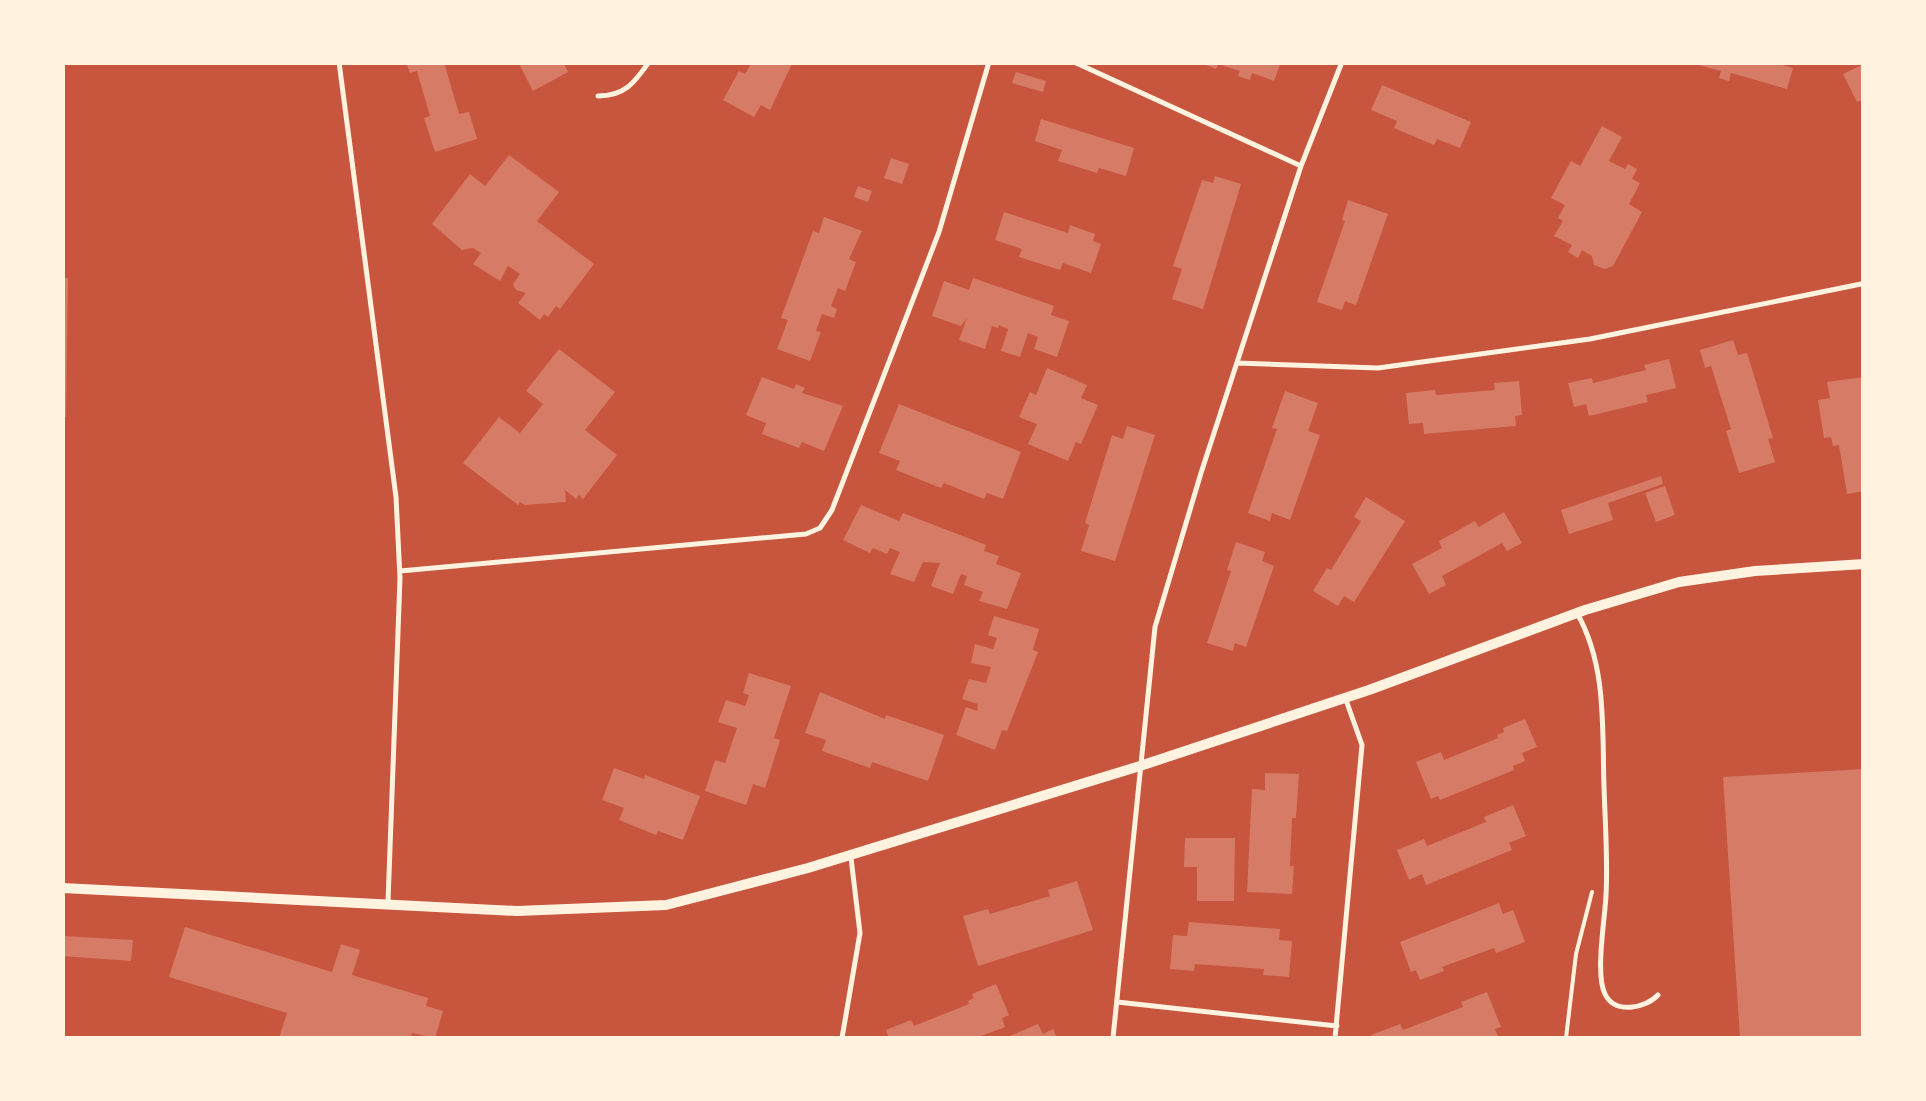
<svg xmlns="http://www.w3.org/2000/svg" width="1926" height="1101" viewBox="0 0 1926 1101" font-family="Helvetica,sans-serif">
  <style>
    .building { fill: #d67c66 }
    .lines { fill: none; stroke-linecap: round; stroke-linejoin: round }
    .path { stroke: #fff3e0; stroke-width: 4 }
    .service { stroke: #fff3e0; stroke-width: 5 }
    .minor { stroke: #fff3e0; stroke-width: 10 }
  </style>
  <rect width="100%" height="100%" fill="#c8553d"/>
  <path class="building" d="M406 62H444L459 114 469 112 477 139 435 152 424 118 430 116 417 71 410 73Z
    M518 62H563L568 72 533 91Z
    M752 62H793L770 110 761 105 754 117 723 100 739 71 745 74Z
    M1199 62H1281L1274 81 1252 73 1250 80 1238 76 1240 71 1218 64 1216 69Z
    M1772 62 1793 68 1787 89 1731 73 1729 81 1719 78 1721 71 1694 64Z
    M1864 64V99L1857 102 1843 74Z
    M1016 72 1046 81 1043 92 1012 83Z
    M1382 85 1471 122 1460 148 1437 139 1434 145 1394 128 1397 121 1371 110Z
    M1041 119 1134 148 1126 176 1099 168 1097 173 1058 161 1062 150 1035 141Z
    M1602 126 1622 137 1609 161 1625 169 1628 164 1637 169 1632 179 1640 183 1629 204 1642 212 1613 266 1605 269 1594 265 1592 256 1582 250 1578 258 1568 252 1572 245 1554 236 1563 221 1558 218 1565 205 1551 198 1571 161 1580 166Z
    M509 155 559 192 537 221 594 264 560 309 556 306 548 317 544 314 540 320 518 303 526 293 516 290 513 284 520 274 508 266 500 281 473 264 481 253 473 248 462 250 432 224 470 174 485 186Z
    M891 158 909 164 902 184 884 178Z
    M1215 176 1241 184 1203 309 1172 299 1182 269 1173 266 1202 180 1213 183Z
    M858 186 872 191 868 202 854 197Z
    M1348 200 1388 214 1356 305 1345 301 1342 310 1317 302 1345 221 1342 220Z
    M1004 212 1068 233 1070 225 1095 234 1093 241 1101 244 1091 273 1063 263 1060 270 1019 257 1022 249 995 240Z
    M824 217 862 231 849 259 856 262 845 291 838 288 831 306 837 309 834 318 822 314 816 331 821 332 810 361 777 349 788 320 781 318 813 231 819 233Z
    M62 278H68L66 417H62Z
    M973 278 1054 306 1051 315 1069 321 1057 357 1034 349 1038 337 1028 333 1020 357 1001 351 1008 329 999 325 998 328 992 326 985 349 959 340 967 318 961 326 932 316 944 281 969 290Z
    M1733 340 1738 355 1747 353 1773 438 1768 439 1775 462 1739 473 1726 431 1731 429 1711 366 1705 368 1700 350Z
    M559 349 615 392 585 430 617 455 583 499 579 495 576 499 565 490 566 502 525 505 520 502 518 505 463 463 499 417 520 433 543 404 526 391Z
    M1669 359 1676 388 1646 395 1648 402 1589 416 1586 404 1574 407 1568 383 1592 378 1593 383 1646 370 1644 365Z
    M1047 368 1087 385 1081 398 1098 405 1081 444 1076 442 1068 461 1028 444 1037 424 1019 417 1030 392 1036 395Z
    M762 377 794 389 796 384 805 388 802 393 843 406 824 451 802 442 799 448 762 434 766 423 746 415Z
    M1864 377V491L1847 494 1839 445 1833 446 1831 437 1824 438 1818 400 1830 398 1827 382Z
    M1519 381 1522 415 1515 416 1516 426 1424 434 1423 423 1409 424 1406 393 1435 390 1436 395 1495 390 1494 383Z
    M1285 391 1318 403 1308 431 1320 435 1290 520 1272 513 1270 521 1248 513 1277 429 1272 428Z
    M899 404 1021 452 1003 499 987 493 984 499 944 483 941 488 896 470 900 461 879 453Z
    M1127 426 1155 435 1115 561 1081 551 1089 525 1085 523 1112 435 1123 439Z
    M1661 476 1663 484 1608 503 1613 520 1569 534 1561 510Z
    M1665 486 1675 515 1656 522 1645 493Z
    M1366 497 1405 521 1354 602 1344 596 1338 606 1313 591 1327 568 1331 570 1361 521 1354 517Z
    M861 505 899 521 903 513 986 545 984 551 999 556 996 564 1021 573 1007 609 979 601 983 592 964 585 967 576 961 574 953 594 931 586 940 563 923 562 914 582 890 574 900 552 890 548 887 554 873 548 870 553 843 540Z
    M1504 512 1522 543 1507 551 1502 543 1442 576 1446 585 1429 594 1412 564 1442 548 1439 541 1475 521 1479 527Z
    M1236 542 1265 552 1262 561 1274 566 1246 647 1235 643 1233 651 1207 643 1231 571 1227 570Z
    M994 616 1039 629 1033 650 1038 652 1007 731 1002 730 995 750 956 735 966 707 977 711 978 704 962 699 969 679 986 683 991 667 971 663 975 644 993 649 997 638 988 635Z
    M749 673 791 686 774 738 780 740 765 788 753 784 746 805 705 791 715 760 725 763 737 728 718 722 726 700 745 706 749 695 743 693Z
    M820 692 885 719 886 715 944 735 928 781 872 762 870 768 822 751 826 740 805 733Z
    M1525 719 1537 747 1522 753 1525 761 1513 766 1514 770 1440 800 1438 796 1431 799 1416 762 1441 752 1444 760 1498 738 1497 735 1504 732 1503 728Z
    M614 768 644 779 645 775 700 796 683 840 658 831 656 835 619 820 624 808 602 800Z
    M1864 769V1038H1740L1723 777Z
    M1265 773 1299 774 1296 818H1292L1290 866H1294L1292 894 1247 892 1252 789 1265 790Z
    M1513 805 1526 836 1509 843 1512 850 1426 885 1422 874 1409 880 1397 850 1424 839 1427 846 1486 822 1484 817Z
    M1185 838H1235L1234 901H1197V867H1184Z
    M1077 881 1093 930 978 966 963 916 988 909 990 914 1050 896 1048 890Z
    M1499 903 1503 914 1513 910 1525 942 1496 953 1494 948 1442 967 1444 971 1420 980 1416 970 1411 972 1400 942Z
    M1189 922 1280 929 1279 940 1292 941 1289 977 1263 975 1264 969 1195 964 1194 971 1170 969 1173 935 1187 936Z
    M185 927 332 972 341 944 360 950 352 975 428 998 426 1006 443 1011 435 1038 412 1033 411 1038H279L287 1013 169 977Z
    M62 936 133 940 131 961 62 956Z
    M996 984 1009 1015 1002 1018 1005 1027 976 1038H889L886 1030 911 1020 914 1026 969 1004 968 1001 974 998 972 994Z
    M1487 992 1501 1027 1495 1029 1498 1036 1493 1038H1373L1371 1035 1400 1024 1403 1030 1463 1007 1461 1002Z
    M1038 1024 1043 1034 1053 1029 1057 1038H1005Z"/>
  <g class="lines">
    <path class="path" d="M1566 1038 1576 954 1592 892"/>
    <path class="service" d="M339 62 396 497 400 578 388 902
      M1074 62 1301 166
      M598 96C625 96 634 83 649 62
      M1237 363 1378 368 1590 339 1861 284
      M400 571 806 534 820 528 832 510 939 232 989 62
      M1577 613C1607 666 1602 728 1604 786 1605 822 1608 859 1606 895 1605 919 1595 974 1605 994 1615 1015 1646 1008 1658 995
      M1117 1002 1337 1026
      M842 1038 860 933 851 858
      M1113 1038 1155 627 1201 473 1301 166 1342 62
      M1335 1038 1362 745 1346 700"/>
    <path class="minor" d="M62 888 517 911 666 905 808 868 1140 766 1369 690 1585 610 1679 582 1755 571 1864 564"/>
  </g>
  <rect width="1926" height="1101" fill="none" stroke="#fff3e0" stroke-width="130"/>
</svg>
